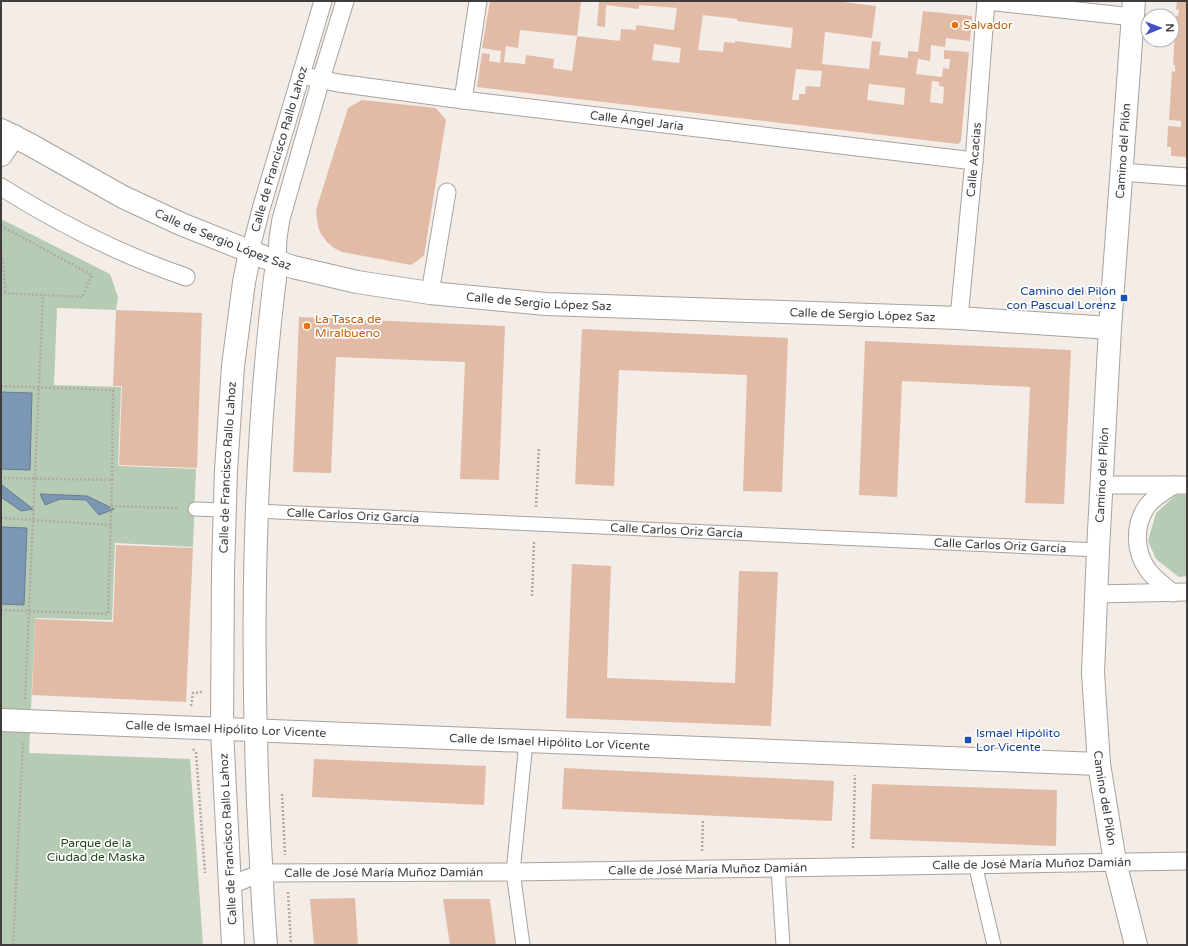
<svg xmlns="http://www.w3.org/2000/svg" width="1188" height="946" viewBox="0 0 1188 946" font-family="'Varela Round',sans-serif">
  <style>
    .green { fill: #b6cbb3 }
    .water { fill: #7b97b4; stroke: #697c90 }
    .building { fill: #e2bba7; fill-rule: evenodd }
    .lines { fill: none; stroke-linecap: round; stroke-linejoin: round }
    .pedestrian-casing { stroke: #a8a29d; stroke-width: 15 }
    .minor-casing { stroke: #a8a29d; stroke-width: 19 }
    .tertiary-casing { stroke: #a8a29d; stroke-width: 24 }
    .path { stroke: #afaaa6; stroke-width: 2.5; stroke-dasharray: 2 2; stroke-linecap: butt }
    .pedestrian { stroke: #fff; stroke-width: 13 }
    .minor { stroke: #fff; stroke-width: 17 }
    .tertiary { stroke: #fff; stroke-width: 22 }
    .food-dot { fill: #e8710a; stroke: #fff; stroke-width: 1.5 }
    .transit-dot { fill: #1a4fb4; stroke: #fff; stroke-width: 1.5 }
    .labels { text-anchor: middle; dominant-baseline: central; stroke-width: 3.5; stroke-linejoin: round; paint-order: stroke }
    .food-label { font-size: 12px; fill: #c56008; stroke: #fff; text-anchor: start }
    .street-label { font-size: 12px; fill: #3f3c3b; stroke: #fff }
    .transit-label { font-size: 12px; fill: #164399; stroke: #fff; text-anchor: end }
    .park-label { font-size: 12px; fill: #21481c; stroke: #fff }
  </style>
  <rect width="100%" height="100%" fill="#f3ece7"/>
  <path class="green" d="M1 219 110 274 118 297 116 310 57 308 54 385 121 387 118 466 196 469 193 547 115 543 112 620 35 618 29 753 190 759 203 945H1Z
    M1176 495H1187V576L1179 577 1156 559 1148 541 1156 513Z"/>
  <path class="water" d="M1 392 32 393 30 470 1 469Z
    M1 485H2L33 509 21 511 1 497Z
    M40 494 87 496 114 509 99 515 86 500 60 499 45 505Z
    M1 527 27 528 24 605 1 604Z"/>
  <path class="building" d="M490 1H581L577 36 620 41 621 29 636 30V25L674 30 677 8 639 5V9L606 5 605 27 597 26 599 1H835L876 6 872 38 825 32 822 64 869 69 872 41 881 42 879 55 908 58V51L918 52 923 11 972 16 970 41 946 38 945 47 931 45 930 61 918 59 916 74 942 77 943 68 949 69 950 59H944V50L969 52 961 141 958 144 477 87 482 53 490 54 489 61 500 63 501 51 482 48ZM703 15 738 19 737 21 793 28 791 48 735 41V43L724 42 723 52 698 50ZM520 30 577 36 572 71 553 68 554 59 526 55 525 64 504 62 506 46 518 48ZM654 44 681 48 679 63 652 60ZM796 69 822 71 820 87 806 86 805 94H799V100H792ZM932 81 939 82V86L944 87 943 104 930 102ZM869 84 905 88 904 105 867 100Z
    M1177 1H1187V157L1171 156V147H1167L1168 126 1181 127V121L1169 120 1172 71 1175 72V65H1173L1176 16H1178L1179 9 1176 10Z
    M362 100 436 108 446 120 424 256 411 265 342 252 334 248 327 242 321 234 318 227 316 210 348 108Z
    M116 310 202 313 197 468 119 465 122 386H113Z
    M299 317 505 326 499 480 460 479 465 362 336 357 331 473 293 472Z
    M582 329 788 338 782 492 743 491 747 375 619 370 614 486 575 484Z
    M865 341 1071 350 1064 504 1025 503 1030 387 902 381 897 497 859 495Z
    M116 545 193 548 186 702 32 695 35 619 113 622Z
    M572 564 611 566 607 678 735 683 739 571 778 572 771 726 566 718Z
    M314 759 486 766 484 805 312 797Z
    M564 768 834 781 832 821 562 809Z
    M872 784 1057 790 1056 846 870 839Z
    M355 898 358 945H314L310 899Z
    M443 899H490L496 945H450Z"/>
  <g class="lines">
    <defs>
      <g id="pedestrian">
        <path d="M195 509 224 510"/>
        <path id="s1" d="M256 511 1098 550"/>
        <path d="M975 864 994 945"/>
        <path d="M778 868 783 945"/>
        <path d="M523 945 513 872 526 742"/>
      </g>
      <g id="minor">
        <path d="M987 1 1133 17"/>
        <path id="s2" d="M301 75 338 83 463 100 974 161"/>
        <path d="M463 100 478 1"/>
        <path d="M1121 172 1187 177"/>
        <path d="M1 187C59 223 121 255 186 277"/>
        <path id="s3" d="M250 252 261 209 323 1"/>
        <path d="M277 262 278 238 281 219 321 79 345 1"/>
        <path d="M430 293 447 192"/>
        <path id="s4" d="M959 318 974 161 986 1"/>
        <path d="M1101 485H1187"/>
        <path d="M1173 593C1165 586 1154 579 1148 570 1134 551 1134 525 1147 506 1154 497 1165 491 1174 485"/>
        <path d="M1095 594 1187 592"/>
        <path id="s5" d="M230 885 262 873 513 872 778 868 1187 861"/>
      </g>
      <g id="tertiary">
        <path id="s6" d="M1134 1 1110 328 1098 550 1093 673 1099 764 1115 862 1136 945"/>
        <path id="s7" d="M1 130 29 144 123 197 181 224 264 257 293 267 357 282 430 293 546 304 959 318 1110 328"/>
        <path d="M1 155 14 136"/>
        <path id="s8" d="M1 720 1099 764"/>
        <path id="s9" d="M233 945 222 730 223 570 226 470 233 366 244 282 250 252"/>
        <path d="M266 945C263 912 262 879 260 845 250 650 252 456 277 262"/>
      </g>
    </defs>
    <use href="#pedestrian" class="pedestrian-casing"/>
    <use href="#minor" class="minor-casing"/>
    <use href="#tertiary" class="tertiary-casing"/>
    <path class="path" d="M1 226 92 275 82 297 1 293
      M1 246 6 294
      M1 386 113 390 112 480 1 478
      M111 506 178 508
      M536 507 539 447
      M1 518 111 525
      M532 596 534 542
      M1 610 108 614 112 480
      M25 699 43 295
      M191 706 193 693 202 692
      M193 749 196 753 205 873
      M282 794 285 855
      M853 848 855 775
      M702 851 703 821
      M288 892 291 945
      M13 945 23 742"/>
    <use href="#pedestrian" class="pedestrian"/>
    <use href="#minor" class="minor"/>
    <use href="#tertiary" class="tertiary"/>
  </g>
  <g class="food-dot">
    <circle cx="955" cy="25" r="4"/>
    <circle cx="307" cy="326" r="4"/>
  </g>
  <g class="transit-dot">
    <rect x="1120" y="294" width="8" height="8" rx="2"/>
    <rect x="964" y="736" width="8" height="8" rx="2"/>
  </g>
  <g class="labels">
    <g class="food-label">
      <text x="963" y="25">Salvador</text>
      <text x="315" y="319">La Tasca de<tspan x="315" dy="14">Miralbueno</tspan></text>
    </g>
    <g class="street-label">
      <text stroke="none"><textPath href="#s2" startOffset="339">Calle Ángel Jaria</textPath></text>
      <text stroke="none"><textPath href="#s3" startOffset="107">Calle de Francisco Rallo Lahoz</textPath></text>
      <text transform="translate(1123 151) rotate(-86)">Camino del Pilón</text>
      <text stroke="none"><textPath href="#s4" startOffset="159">Calle Acacias</textPath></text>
      <text stroke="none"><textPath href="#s7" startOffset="248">Calle de Sergio López Saz</textPath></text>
      <text stroke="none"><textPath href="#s7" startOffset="572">Calle de Sergio López Saz</textPath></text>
      <text stroke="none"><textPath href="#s7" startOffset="896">Calle de Sergio López Saz</textPath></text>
      <text stroke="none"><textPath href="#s9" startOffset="478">Calle de Francisco Rallo Lahoz</textPath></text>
      <text transform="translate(1102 475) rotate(-87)">Camino del Pilón</text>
      <text stroke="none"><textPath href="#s1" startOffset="97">Calle Carlos Oriz García</textPath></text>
      <text stroke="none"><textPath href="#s1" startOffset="421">Calle Carlos Oriz García</textPath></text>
      <text stroke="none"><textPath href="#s1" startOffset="745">Calle Carlos Oriz García</textPath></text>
      <text stroke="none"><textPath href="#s8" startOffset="225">Calle de Ismael Hipólito Lor Vicente</textPath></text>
      <text stroke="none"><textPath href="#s8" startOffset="549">Calle de Ismael Hipólito Lor Vicente</textPath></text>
      <text stroke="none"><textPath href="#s6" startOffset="799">Camino del Pilón</textPath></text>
      <text transform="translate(228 839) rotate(-93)">Calle de Francisco Rallo Lahoz</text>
      <text stroke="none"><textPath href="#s5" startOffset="804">Calle de José María Muñoz Damián</textPath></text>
      <text stroke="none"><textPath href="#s5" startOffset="480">Calle de José María Muñoz Damián</textPath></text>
      <text stroke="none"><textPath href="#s5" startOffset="156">Calle de José María Muñoz Damián</textPath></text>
    </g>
    <g class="transit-label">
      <text x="1116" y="291">Camino del Pilón<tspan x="1116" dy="14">con Pascual Lorenz</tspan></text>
      <text x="976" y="733" text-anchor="start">Ismael Hipólito<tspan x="976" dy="14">Lor Vicente</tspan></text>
    </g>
    <g class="park-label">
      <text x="96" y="843">Parque de la<tspan x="96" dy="14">Ciudad de Maska</tspan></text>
    </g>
  </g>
  <rect width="1188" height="946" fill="none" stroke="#3f3c3b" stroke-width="4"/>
  <g transform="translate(1160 28) rotate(89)"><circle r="19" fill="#ffffff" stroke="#b2b1b1"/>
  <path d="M0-3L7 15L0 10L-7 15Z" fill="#4551c6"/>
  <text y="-6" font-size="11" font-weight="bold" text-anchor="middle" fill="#3f3c3b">N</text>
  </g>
</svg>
